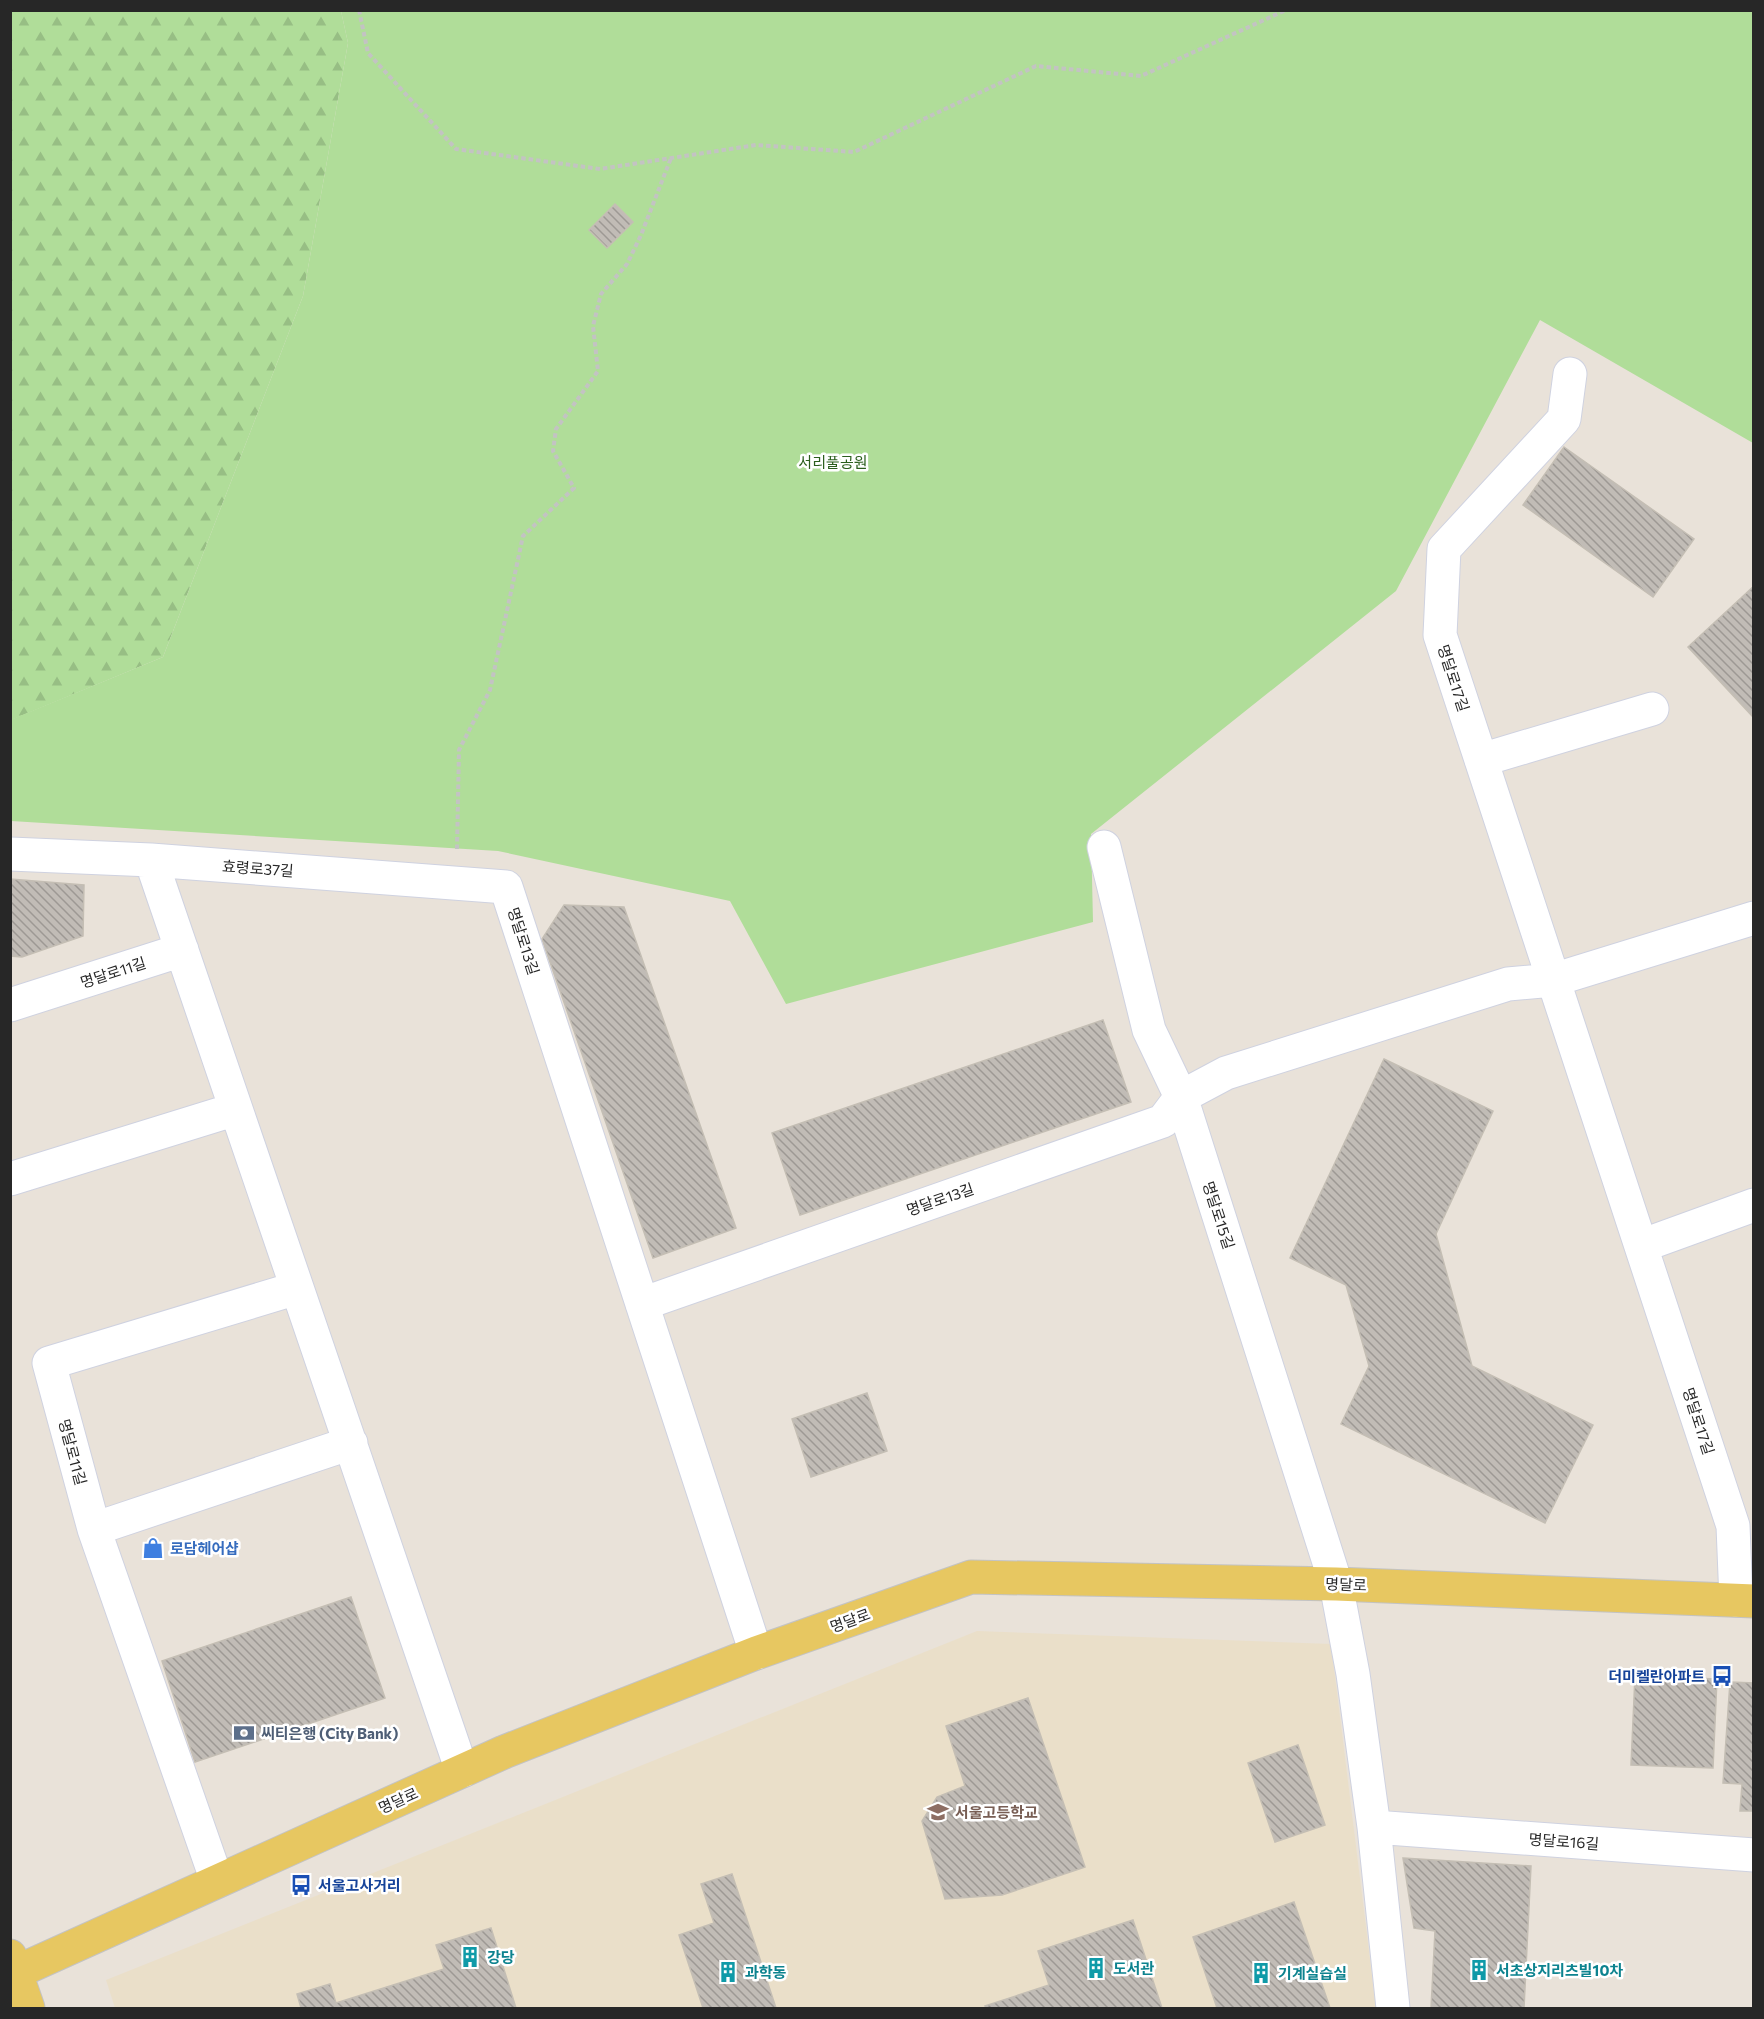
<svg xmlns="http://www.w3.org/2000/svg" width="1764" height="2019" viewBox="0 0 1764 2019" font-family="Commissioner,'Noto Sans KR',sans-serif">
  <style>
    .education { fill: #eadfc9 }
    .forest { fill: url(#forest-firs) }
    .park { fill: #b0dd99 }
    .building { fill: url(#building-back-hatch); stroke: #c4beb4; stroke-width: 1.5 }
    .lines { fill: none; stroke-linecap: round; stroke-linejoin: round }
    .minor-casing { stroke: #cfd2e0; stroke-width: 35 }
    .major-casing { stroke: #c3c3c3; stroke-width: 35 }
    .path { stroke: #c3c3c3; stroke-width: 4; stroke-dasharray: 4.5 3; stroke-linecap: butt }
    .minor { stroke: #fff; stroke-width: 33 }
    .major { stroke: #e7c761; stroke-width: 33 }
    .labels { text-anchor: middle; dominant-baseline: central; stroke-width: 5; stroke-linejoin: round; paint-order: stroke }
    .park-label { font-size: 15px; fill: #2b5e1d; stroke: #fff }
    .street-label { font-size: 15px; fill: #272727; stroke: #fff }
    .shop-label { font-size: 15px; font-weight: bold; fill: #366cbe; stroke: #fff; text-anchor: start }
    .transit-label { font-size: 15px; font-weight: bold; fill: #164399; stroke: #fff; text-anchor: end }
    .service-label { font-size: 15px; font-weight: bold; fill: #4e5e75; stroke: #fff; text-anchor: start }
    .education-label { font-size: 15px; font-weight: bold; fill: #785e54; stroke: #fff; text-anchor: start }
    .culture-label { font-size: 15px; font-weight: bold; fill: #0d838f; stroke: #fff; text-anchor: start }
  </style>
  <defs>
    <pattern id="forest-firs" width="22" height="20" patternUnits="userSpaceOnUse" patternTransform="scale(1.5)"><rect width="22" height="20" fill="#b0dd99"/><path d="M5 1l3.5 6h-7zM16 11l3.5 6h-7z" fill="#97be84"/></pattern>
    <pattern id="building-back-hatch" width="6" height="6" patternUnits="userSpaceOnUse" patternTransform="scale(1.5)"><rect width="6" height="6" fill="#c1bcb6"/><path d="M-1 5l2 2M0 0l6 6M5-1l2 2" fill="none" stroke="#9d9994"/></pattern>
  </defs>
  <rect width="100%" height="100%" fill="#e9e2d9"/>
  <path class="education" d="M977 1631 1331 1644 1376 2008H115L106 1980Z"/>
  <path class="forest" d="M11 11H341L348 43 303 296 163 657 11 720Z"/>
  <path class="park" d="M341 11H1753V443L1540 320 1396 591 1091 834 1093 922 786 1004 730 901 498 851 11 821 10 720 163 657 303 296 348 43Z"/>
  <path class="building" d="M615 204 633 222 607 248 589 230Z
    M1564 447 1694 539 1653 597 1523 505Z
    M1754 586V718L1688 647Z
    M10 879 84 885 83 936 22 957 10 956Z
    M564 905 624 907 736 1228 653 1258 542 939Z
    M1103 1020 1131 1102 800 1215 772 1133Z
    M1384 1059 1493 1111 1436 1234 1472 1366 1593 1425 1545 1523 1341 1424 1369 1366 1346 1285 1290 1258Z
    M867 1393 887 1451 811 1477 792 1419Z
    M351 1597 385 1698 195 1762 162 1661Z
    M1635 1676 1717 1679 1713 1768 1631 1765Z
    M1730 1682 1754 1683V1811H1740L1742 1784 1723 1783Z
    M1028 1698 1085 1867 1002 1895 945 1899 922 1821 937 1797 965 1786 946 1726Z
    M1298 1745 1325 1825 1275 1842 1248 1763Z
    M1403 1858 1531 1866 1524 2008H1431L1435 1931 1414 1928Z
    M732 1874 776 2008H703L679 1935 714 1923 701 1884Z
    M1294 1902 1330 2008H1217L1193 1937Z
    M1133 1920 1162 2008H986L985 2006 1049 1985 1038 1951Z
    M491 1928 516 2008H301L297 1994 330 1984 336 2003 444 1969 436 1945Z"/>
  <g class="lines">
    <defs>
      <path id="minor" d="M1570 374 1564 419 1444 549 1440 635 1733 1526 1736 1600
        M1481 760 1652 709
        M1104 847 1149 1030 1181 1097 1336 1584 1353 1674 1374 1827 1393 2008
        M10 854 151 860 506 887 756 1653
        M151 860 462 1771
        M10 1005 182 950
        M10 1179 236 1109
        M1641 1246 1754 1205
        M297 1288 49 1363 94 1529 351 1443
        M642 1304 1163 1121 1181 1097 1226 1073 1508 984 1553 980 1754 918
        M94 1529 217 1881
        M1374 1827 1754 1855"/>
      <path id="major" d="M10 1956 28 2008
        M10 1975 504 1752 756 1653 971 1577 1336 1584 1754 1601"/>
    </defs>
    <use href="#minor" class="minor-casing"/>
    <use href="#major" class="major-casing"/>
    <path class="path" d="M359 10 368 53 456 149 600 169 756 145 854 152 1036 66 1141 76 1286 10
      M457 849 459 750 490 690 523 536 574 488 553 451 556 429 598 371 593 326 601 294 627 264 641 235 671 158"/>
    <use href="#minor" class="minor"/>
    <use href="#major" class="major"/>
  </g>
  <defs>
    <symbol id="shop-bare" viewBox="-9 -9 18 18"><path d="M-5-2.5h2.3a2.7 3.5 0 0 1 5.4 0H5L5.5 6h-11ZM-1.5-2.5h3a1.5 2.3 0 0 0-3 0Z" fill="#3f7fe0" stroke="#fff" stroke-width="2.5" paint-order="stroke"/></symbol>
    <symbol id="bus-bare" viewBox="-9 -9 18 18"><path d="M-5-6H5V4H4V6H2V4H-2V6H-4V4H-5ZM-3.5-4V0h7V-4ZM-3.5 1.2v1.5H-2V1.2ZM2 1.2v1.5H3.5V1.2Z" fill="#1a4fb4" stroke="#fff" stroke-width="2.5" paint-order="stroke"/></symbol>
    <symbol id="bank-bare" viewBox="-9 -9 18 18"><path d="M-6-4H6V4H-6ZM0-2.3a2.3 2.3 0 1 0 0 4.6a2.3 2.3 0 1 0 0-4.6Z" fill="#5c6f8a" stroke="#fff" stroke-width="2.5" paint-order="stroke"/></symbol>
    <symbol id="school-bare" viewBox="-9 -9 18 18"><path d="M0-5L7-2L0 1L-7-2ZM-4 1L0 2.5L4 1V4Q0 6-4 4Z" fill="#8d6e63" stroke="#fff" stroke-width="2.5" paint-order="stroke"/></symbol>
    <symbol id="building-bare" viewBox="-9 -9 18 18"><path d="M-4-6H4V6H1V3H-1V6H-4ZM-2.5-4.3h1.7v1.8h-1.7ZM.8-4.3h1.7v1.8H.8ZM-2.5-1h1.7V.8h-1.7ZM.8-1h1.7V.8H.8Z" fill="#0f9aa8" stroke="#fff" stroke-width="2.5" paint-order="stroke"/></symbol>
  </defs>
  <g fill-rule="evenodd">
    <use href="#shop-bare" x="138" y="1533" width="30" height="30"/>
    <use href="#bus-bare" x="1707" y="1661" width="30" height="30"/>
    <use href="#bank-bare" x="229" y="1718" width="30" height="30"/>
    <use href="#school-bare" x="923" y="1797" width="30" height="30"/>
    <use href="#bus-bare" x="286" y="1870" width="30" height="30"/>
    <use href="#building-bare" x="455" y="1942" width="30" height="30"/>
    <use href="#building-bare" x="1081" y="1953" width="30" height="30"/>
    <use href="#building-bare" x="1464" y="1955" width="30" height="30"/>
    <use href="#building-bare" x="713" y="1957" width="30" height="30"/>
    <use href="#building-bare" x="1246" y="1958" width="30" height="30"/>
  </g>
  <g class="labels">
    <g class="park-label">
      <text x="833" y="462">서리풀공원</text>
    </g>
    <g class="street-label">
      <text transform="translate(1454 678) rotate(72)">명달로17길</text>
      <text transform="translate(258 868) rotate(4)">효령로37길</text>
      <text transform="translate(524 941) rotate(72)">명달로13길</text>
      <text transform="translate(113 972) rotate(-18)">명달로11길</text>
      <text transform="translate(940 1199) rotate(-19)">명달로13길</text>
      <text transform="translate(1219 1215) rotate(72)">명달로15길</text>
      <text transform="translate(1699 1421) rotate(72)">명달로17길</text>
      <text transform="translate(73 1452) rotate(75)">명달로11길</text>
      <text transform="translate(1346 1584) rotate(2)">명달로</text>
      <text transform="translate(850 1620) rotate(-20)">명달로</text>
      <text transform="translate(398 1800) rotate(-24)">명달로</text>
      <text transform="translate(1564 1841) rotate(4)">명달로16길</text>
    </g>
    <g class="shop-label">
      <text x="170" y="1548">로담헤어샵</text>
    </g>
    <g class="transit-label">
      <text x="1705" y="1676">더미켈란아파트</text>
      <text x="318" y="1885" text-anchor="start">서울고사거리</text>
    </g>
    <g class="service-label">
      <text x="261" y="1733">씨티은행 (City Bank)</text>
    </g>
    <g class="education-label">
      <text x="955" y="1812">서울고등학교</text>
    </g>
    <g class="culture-label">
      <text x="487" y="1957">강당</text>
      <text x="1113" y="1968">도서관</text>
      <text x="1496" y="1970">서초상지리츠빌10차</text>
      <text x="745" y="1972">과학동</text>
      <text x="1278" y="1973">기계실습실</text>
    </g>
  </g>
  <rect width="1764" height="2019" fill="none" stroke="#272727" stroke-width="24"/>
</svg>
